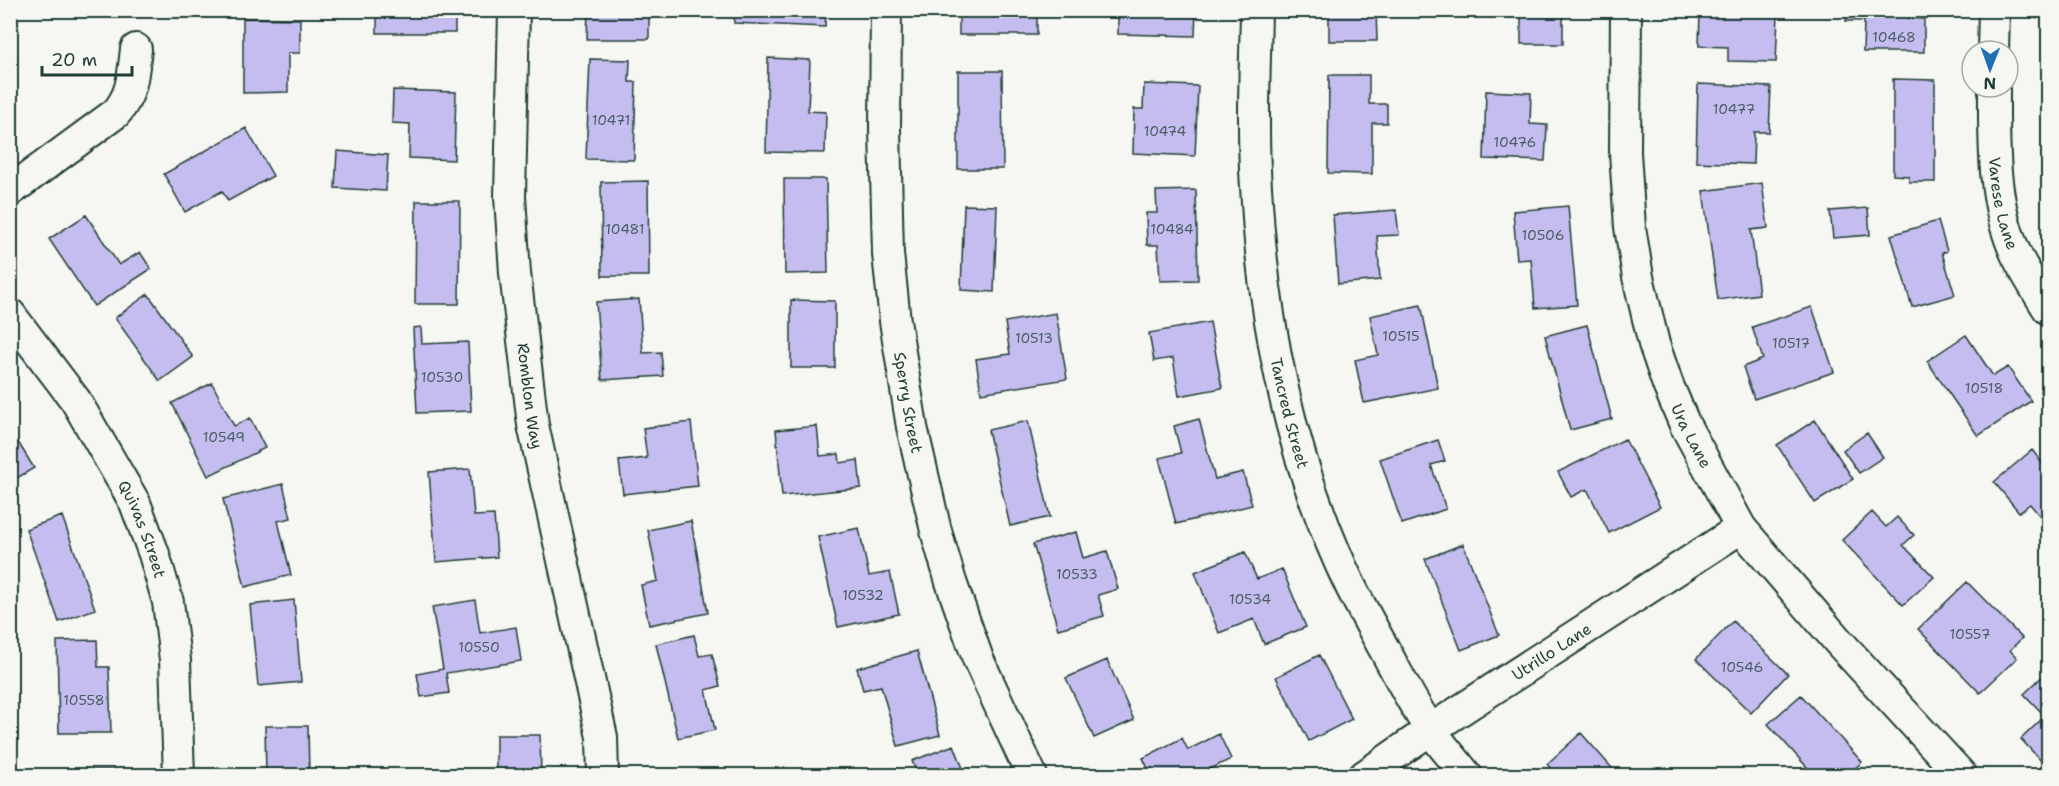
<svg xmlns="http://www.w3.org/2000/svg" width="2059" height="786" viewBox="0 0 2059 786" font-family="'Shantell Sans',sans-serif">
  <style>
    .building { fill: #c5bdef; stroke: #1f3d34; stroke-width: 1.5 }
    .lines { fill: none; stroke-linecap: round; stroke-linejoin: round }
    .street-casing { stroke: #1f3d34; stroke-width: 34 }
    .street { stroke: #f6f6f2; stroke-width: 30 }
    .labels { text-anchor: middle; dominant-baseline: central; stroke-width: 6; stroke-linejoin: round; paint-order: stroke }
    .number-label { font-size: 14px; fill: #485d63 }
    .street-label { font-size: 16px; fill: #1f3d34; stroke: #f6f6f2 }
  </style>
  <rect width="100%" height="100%" fill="#f6f6f2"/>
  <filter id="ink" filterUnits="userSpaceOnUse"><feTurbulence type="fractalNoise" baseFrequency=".0167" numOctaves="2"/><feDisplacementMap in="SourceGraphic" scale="12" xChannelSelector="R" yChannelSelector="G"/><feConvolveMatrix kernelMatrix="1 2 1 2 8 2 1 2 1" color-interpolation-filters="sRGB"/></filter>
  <g filter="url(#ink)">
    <path class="building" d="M377 10H455V33H377Z
      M588 10H649V39H587Z
      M734 10H826L825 27 734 23Z
      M959 10H1037V35H959Z
      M1118 10H1196L1195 36 1118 34Z
      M1329 10H1376L1377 41H1329Z
      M1521 10H1563V44H1521Z
      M1734 10H1788V15L1778 14 1776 62 1728 61V47L1699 46 1700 12 1734 13Z
      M1846 10H1908V18L1924 19V52H1863L1864 21H1846Z
      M243 18 300 19V53H288V92L243 93Z
      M768 58 810 60 808 111 826 112 825 153 766 152Z
      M590 59 630 60 629 82H636L634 160 586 159Z
      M958 71H1002L1003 169H958Z
      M1329 75H1369V104H1387V123H1372V174L1328 173Z
      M1893 79 1935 80V182H1909V176L1893 175Z
      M1144 84 1198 86 1195 156 1133 153 1134 109H1143Z
      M1698 84 1771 87 1769 132H1754L1753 164 1696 162Z
      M393 90 456 92 454 160 409 158 410 124 392 123Z
      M1486 91 1531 93 1530 124 1547 125 1545 161 1484 159Z
      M246 128 273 176 228 201 222 191 185 212 164 174Z
      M337 151 388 155 386 191 335 188Z
      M784 179H826L828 273 785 274Z
      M648 181 649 276H602L601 182Z
      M1762 183 1768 228 1751 230 1759 294 1718 300 1703 191Z
      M1196 190 1198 280 1160 281 1158 245H1147L1146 213H1157L1156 191Z
      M416 201H460L459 304H415Z
      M964 205 997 206 994 292 961 290Z
      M1568 206 1577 305 1535 308 1531 259 1517 260 1513 211Z
      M1868 208 1870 235 1833 238 1830 211Z
      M1396 210 1399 235 1377 236 1380 280 1338 284 1333 215Z
      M86 215 119 265 140 252 151 269 94 306 49 239Z
      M1938 221 1947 251 1942 253 1955 295 1912 307 1891 235Z
      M148 294 193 357 160 381 115 318Z
      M639 299 643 353 661 352 663 376 602 380 596 302Z
      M791 300 835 301V368H791Z
      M1421 305 1438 388 1364 403 1355 360 1378 355 1370 316Z
      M1812 307 1834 372 1754 399 1743 367 1763 359 1752 327Z
      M1056 313 1067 379 981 393 976 359 1010 354 1005 322Z
      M1210 322 1222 388 1179 396 1173 358 1154 361 1149 333Z
      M1587 325 1612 419 1570 430 1545 336Z
      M421 327 422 344 468 342 471 411 417 413 413 328Z
      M1966 335 1993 376 2008 367 2031 401 1978 436 1927 361Z
      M212 383 234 426 250 418 265 448 208 476 172 403Z
      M1199 419 1215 479 1243 472 1252 505 1176 524 1159 458 1181 453 1174 426Z
      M1815 420 1853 479 1815 503 1777 445Z
      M1028 421 1050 517 1010 526 988 430Z
      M691 422 698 486 623 494 619 461 647 458 643 428Z
      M817 426 820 456 839 454 840 463 858 460 861 488 782 496 776 430Z
      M1867 433 1883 457 1859 473 1843 450Z
      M13 434 34 468 10 482V436Z
      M1625 439 1660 507 1609 533 1587 489 1571 497 1558 472Z
      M1438 440 1445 461 1431 465 1446 509 1402 524 1380 459Z
      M2032 450 2048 470V526L2030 504 2019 512 1994 482Z
      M470 469 474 516 494 515 497 557 436 562 429 472Z
      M283 484 291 518 278 521 291 575 245 587 223 499Z
      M1872 512 1886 527 1897 517 1914 535 1903 545 1934 577 1903 605 1842 540Z
      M62 516 95 609 59 622 26 529Z
      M691 521 708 613 649 625 641 585 658 581 648 530Z
      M859 528 869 576 890 572 899 614 838 627 818 537Z
      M1076 532 1083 558 1107 551 1118 589 1098 595 1104 616 1058 629 1033 544Z
      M1463 544 1499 635 1461 650 1425 559Z
      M1245 552 1257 579 1282 569 1306 627 1264 644 1254 619 1219 633 1195 572Z
      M1967 582 2022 638 2010 650 2017 658 1980 693 1918 629Z
      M294 600 301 682 258 686 250 605Z
      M475 600 480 633 516 627 521 661 446 673 449 693 421 697 417 674 443 669 432 607Z
      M1733 621 1788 674 1751 713 1696 659Z
      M694 635 699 656 712 654 720 686 706 690 715 730 678 738 656 644Z
      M97 640 98 667H109L111 733H59L57 641Z
      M917 651 940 735 898 746 881 686 863 690 857 668Z
      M1319 655 1352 719 1309 741 1276 677Z
      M1107 660 1134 720 1094 738 1066 678Z
      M2048 671V759L2043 763 2021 739 2045 716 2024 694Z
      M1801 695 1862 762 1847 776H1815L1768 724Z
      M265 726H308L309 776H266Z
      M1581 733 1619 776H1557L1547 764Z
      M1219 734 1231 759 1202 773 1204 776H1152L1143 758 1182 738 1188 750Z
      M496 735H540L541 776H496Z
      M954 745 966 776H918L912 761Z
      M68 770H112V776H68Z"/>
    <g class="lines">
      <defs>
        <g id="street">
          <path id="s1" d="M514 10 510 197 515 273 533 425 602 737 603 776"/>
          <path id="s2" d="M886 10 885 128 888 254 895 321 912 427 936 531 951 582 978 659 1032 776"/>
          <path id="s3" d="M1256 10C1255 69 1252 129 1256 187 1263 323 1291 464 1351 587 1361 607 1372 627 1383 647 1398 674 1412 703 1430 729 1441 745 1455 760 1467 776"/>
          <path id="s4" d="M1626 10 1625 153 1630 227 1638 277 1654 344 1668 385 1685 425 1741 528 1838 641 1962 776"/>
          <path d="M1993 51 1994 10"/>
          <path id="s5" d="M1994 87C1994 143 1992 202 2016 254 2025 273 2037 291 2048 309"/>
          <path d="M10 191 116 113C133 94 133 73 136 49"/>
          <path id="s6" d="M10 314 76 401 135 503 154 554 168 602 175 660 179 776"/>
          <path id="s7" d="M1364 776 1430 730 1741 528"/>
        </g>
      </defs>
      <use href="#street" class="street-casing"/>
      <use href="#street" class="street"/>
    </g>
  </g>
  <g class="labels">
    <g class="number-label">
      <text x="1894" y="37">10468</text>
      <text x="1734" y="109">10477</text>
      <text x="611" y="120">10471</text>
      <text x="1165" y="131">10474</text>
      <text x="1515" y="142">10476</text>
      <text x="625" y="229">10481</text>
      <text x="1172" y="229">10484</text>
      <text x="1543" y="235">10506</text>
      <text x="1401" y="336">10515</text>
      <text x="1034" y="338">10513</text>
      <text x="1791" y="343">10517</text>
      <text x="442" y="377">10530</text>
      <text x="1984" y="388">10518</text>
      <text x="224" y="437">10549</text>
      <text x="1077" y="574">10533</text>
      <text x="863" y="595">10532</text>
      <text x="1250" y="599">10534</text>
      <text x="1970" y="634">10557</text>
      <text x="479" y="647">10550</text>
      <text x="1742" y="667">10546</text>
      <text x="84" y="700">10558</text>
    </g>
    <g class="street-label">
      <text stroke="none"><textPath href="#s5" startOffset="117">Varese Lane</textPath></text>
      <text stroke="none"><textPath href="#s1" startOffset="387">Romblon Way</textPath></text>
      <text stroke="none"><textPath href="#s2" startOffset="394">Sperry Street</textPath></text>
      <text stroke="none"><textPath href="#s3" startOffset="406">Tancred Street</textPath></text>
      <text stroke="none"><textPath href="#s4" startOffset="436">Ura Lane</textPath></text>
      <text stroke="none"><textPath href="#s6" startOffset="254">Quivas Street</textPath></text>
      <text stroke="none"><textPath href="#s7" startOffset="225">Utrillo Lane</textPath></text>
    </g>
  </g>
  <rect width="2059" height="786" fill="none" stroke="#f6f6f2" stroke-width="36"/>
  <rect x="18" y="18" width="2023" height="750" fill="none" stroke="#1f3d34" stroke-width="2" filter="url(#ink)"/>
  <g transform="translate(1990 69) rotate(181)"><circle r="28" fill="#f6f6f2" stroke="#a0aca6" stroke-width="1.5"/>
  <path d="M0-4.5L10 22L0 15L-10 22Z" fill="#1f6fb2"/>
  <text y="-9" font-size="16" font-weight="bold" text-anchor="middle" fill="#1f3d34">N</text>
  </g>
  <path d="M42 66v9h90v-9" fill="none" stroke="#1f3d34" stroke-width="3"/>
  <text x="51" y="66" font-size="18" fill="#1f3d34" stroke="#f6f6f2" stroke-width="4.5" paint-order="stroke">20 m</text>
</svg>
